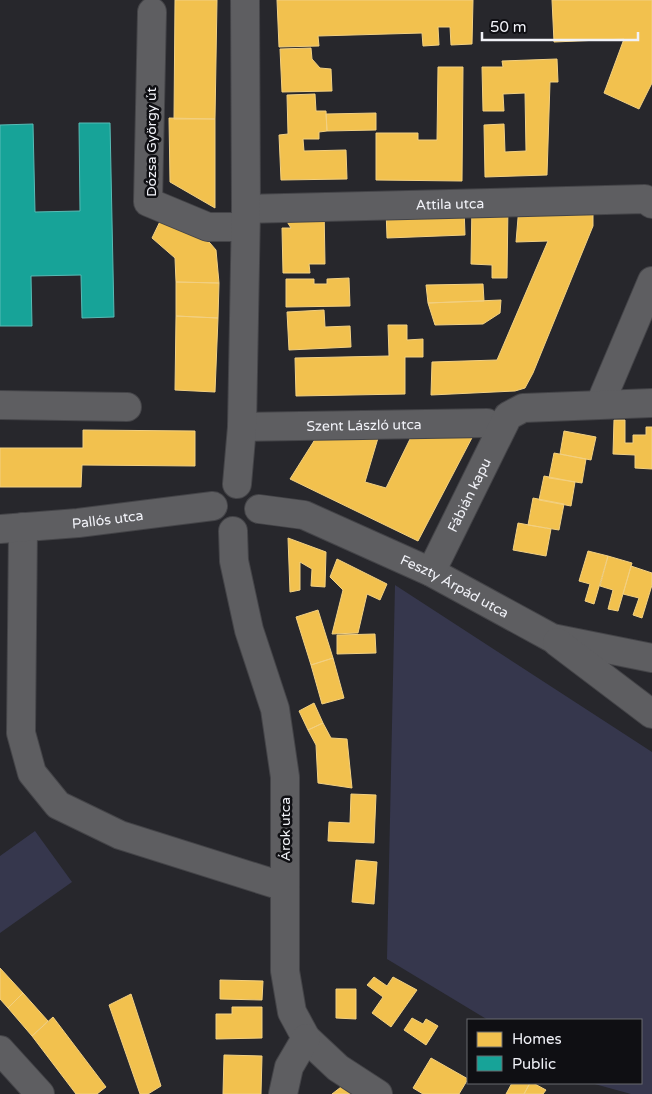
<svg xmlns="http://www.w3.org/2000/svg" width="652" height="1094" viewBox="0 0 652 1094" font-family="'Varela Round',sans-serif">
  <style>
    .green { fill: #36374d }
    .homes { fill: #f2c14e; stroke: #f2d081 }
    .public { fill: #17a398; stroke: #58bbb5 }
    .lines { fill: none; stroke-linecap: round; stroke-linejoin: round }
    .minor-casing { stroke: #444448; stroke-width: 30 }
    .minor { stroke: #5e5e61; stroke-width: 28 }
    .labels { text-anchor: middle; dominant-baseline: central; stroke-width: 5; stroke-linejoin: round; paint-order: stroke }
    .street-label { font-size: 14px; fill: #f1f2f8; stroke: #0f0f13 }
  </style>
  <rect width="100%" height="100%" fill="#27272c"/>
  <path class="green" d="M395 585 652 752V1094H631L591 1083H641V1020H488L387 959Z
    M35 831 72 882 0 933V856Z"/>
  <path class="homes" d="M175 0H217L215 119H174Z
    M277 0H473L472 44 451 45 450 27H438L439 45 423 46 422 33 318 36 319 46 279 47Z
    M552 0H652V83L639 109 604 93 624 39 554 42Z
    M311 48 312 59 320 68 331 69 332 91 282 92 280 49Z
    M557 59 558 82H550L547 175 485 177 484 125 504 124 505 152 526 151 525 93 503 94 504 111H483L482 67H503L502 61Z
    M438 67H463L462 181 376 180V133H418V140H437Z
    M315 94 316 111H326L327 131 319 132V139H303L304 151 346 150 347 179 281 180 279 135 288 134 287 95Z
    M376 113V130L327 131 326 114Z
    M169 118 215 119V208L170 182Z
    M472 203 508 204 507 278H492V265L471 264Z
    M519 206 593 211V226L533 373 525 388 515 391 431 395 432 362 497 360 548 241 516 242Z
    M464 207 465 235 387 238 386 209Z
    M324 208 325 264H309L310 273H283L282 228H291L279 209Z
    M166 209 210 243 216 250 219 283 176 282 175 258 152 238Z
    M349 278 350 306 286 307V279H314V284H327V279Z
    M176 282 219 283 218 318 176 316Z
    M483 284 484 301 428 303 426 285Z
    M501 300 500 313 483 324 435 325 428 303Z
    M324 310 325 327 350 326 351 347 289 350 287 312Z
    M176 316 218 318 215 392 175 390Z
    M388 325H407V340L423 339V357H405V394L296 396 295 358 389 356Z
    M614 420H625V443H633V435H646V427H652V469L635 468V455L613 454Z
    M83 430 195 431V466L82 465 81 487H0V448H83Z
    M564 431 596 437 591 460 560 454Z
    M475 432 418 541 290 479 319 433 378 438 365 482 386 488 412 435Z
    M554 453 586 459 582 483 549 478Z
    M544 476 575 482 571 506 539 500Z
    M533 498 564 504 559 530 528 525Z
    M518 523 551 529 546 556 513 550Z
    M288 538 326 552 325 587 311 586 312 569 300 562V590L290 592Z
    M588 551 608 556 594 604 585 601 590 584 579 581Z
    M608 556 632 563 618 611 608 609 613 590 600 586Z
    M337 559 387 584 380 600 367 594 358 633 332 634 343 590 330 577Z
    M631 566 652 573V585L642 618 633 615 639 598 623 594Z
    M318 610 333 658 311 665 296 617Z
    M375 634 376 653 337 654V635Z
    M333 658 344 698 322 704 311 665Z
    M314 703 323 723 308 730 299 711Z
    M323 723 331 738 347 739 352 788 318 783 316 745 308 730Z
    M351 794 376 795 374 843 328 841 329 822 350 823Z
    M356 860 377 862 374 904 352 902Z
    M0 968 23 993 8 1008 0 999Z
    M374 977 387 986 393 977 417 990 391 1027 372 1013 383 997 367 985Z
    M220 980 263 981 262 1000 220 999Z
    M336 989H356V1019L336 1018Z
    M23 993 48 1021 32 1036 8 1008Z
    M131 994 161 1086 148 1094H140L109 1005Z
    M232 1007H262V1038L216 1039V1014H232Z
    M53 1017 106 1087 97 1094H76L32 1036Z
    M412 1018 423 1024 426 1019 438 1026 426 1045 404 1030Z
    M224 1055 262 1056 261 1094H223Z
    M431 1058 468 1079 459 1094H423L413 1088Z
    M512 1083H530L524 1094H506Z
    M530 1083H533L546 1090 543 1094H524Z
    M345 1084 363 1094H332Z"/>
  <path class="public" d="M79 123H110L114 317 82 318 81 275 31 276 32 326H0V125L33 124 35 212 80 211Z"/>
  <g class="lines">
    <defs>
      <g id="minor">
        <path d="M152 12 148 202 208 227H244"/>
        <path id="s1" d="M246 209 645 199 652 204"/>
        <path d="M600 404 652 281"/>
        <path d="M0 405 127 407"/>
        <path id="s2" d="M242 427 487 423"/>
        <path d="M237 484 242 427 246 209 245 0"/>
        <path id="s3" d="M259 509 304 515 431 572 552 638 652 658"/>
        <path d="M23 527 21 733 32 773 58 805 120 835 285 887"/>
        <path id="s4" d="M0 529 78 523 213 506"/>
        <path d="M233 531 234 561 249 630 275 709 285 777V971L292 1012 306 1038 338 1068 378 1094"/>
        <path id="s5" d="M431 572 508 416 523 408 652 403"/>
        <path d="M557 642 652 714"/>
        <path d="M0 1050 40 1094"/>
        <path d="M283 1094 289 1067 306 1038"/>
      </g>
    </defs>
    <use href="#minor" class="minor-casing"/>
    <use href="#minor" class="minor"/>
  </g>
  <g class="labels">
    <g class="street-label">
      <text transform="translate(151 142) rotate(-90)">Dózsa György út</text>
      <text stroke="none"><textPath href="#s1" startOffset="204">Attila utca</textPath></text>
      <text stroke="none"><textPath href="#s2" startOffset="122">Szent László utca</textPath></text>
      <text stroke="none"><textPath href="#s5" startOffset="86">Fábián kapu</textPath></text>
      <text stroke="none"><textPath href="#s4" startOffset="108">Pallós utca</textPath></text>
      <text stroke="none"><textPath href="#s3" startOffset="212">Feszty Árpád utca</textPath></text>
      <text transform="translate(285 829) rotate(-90)">Árok utca</text>
    </g>
  </g>
  <rect x="467" y="1019" width="175" height="65" fill="#0f0f13" stroke="#696a6f"/>
  <rect x="477" y="1032" width="25" height="15" fill="#f2c14e" stroke="#696a6f"/>
  <text x="512" y="1044" font-size="15" fill="#f1f2f8">Homes</text>
  <rect x="477" y="1056" width="25" height="15" fill="#17a398" stroke="#696a6f"/>
  <text x="512" y="1069" font-size="15" fill="#f1f2f8">Public</text>
  <path d="M482 32v8h156v-8" fill="none" stroke="#f1f2f8" stroke-width="2.5"/>
  <text x="490" y="32" font-size="15" fill="#f1f2f8" stroke="#0f0f13" stroke-width="4" paint-order="stroke">50 m</text>
</svg>
